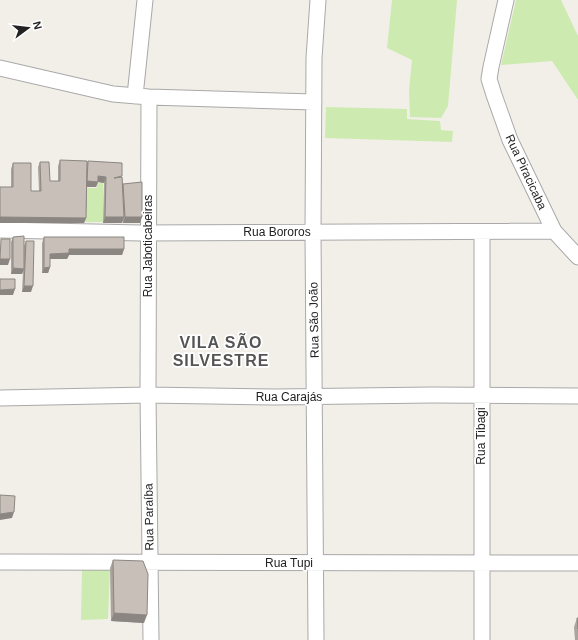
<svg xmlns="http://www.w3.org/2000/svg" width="578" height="640" viewBox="0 0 578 640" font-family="Arial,sans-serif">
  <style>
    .grass { fill: #cdebb0 }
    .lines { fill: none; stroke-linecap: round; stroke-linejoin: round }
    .minor-casing { stroke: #a9a9a9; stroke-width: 17 }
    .minor { stroke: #fff; stroke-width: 15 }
    .wall { fill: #aba49e }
    .shaded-wall { fill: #8b8681 }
    .building { fill: #c7bfb8; stroke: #8b8681 }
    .labels { text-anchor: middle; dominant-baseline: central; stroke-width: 3.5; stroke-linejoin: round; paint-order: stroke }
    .street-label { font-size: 12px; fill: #222; stroke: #fff }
    .district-label { font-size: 16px; font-weight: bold; letter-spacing: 1px; fill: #555; stroke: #fff }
  </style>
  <rect width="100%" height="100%" fill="#f2efe9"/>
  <path class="grass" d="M392 0H457L448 106 441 118 410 117 409 90 412 60 387 48Z
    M516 0H561L578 36V100L552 61 501 65Z
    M326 107 407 109V119L440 121 441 130 453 131 452 142 325 138Z
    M97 183H103V222H85V188H97Z
    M110 568 108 619 81 620 82 569Z"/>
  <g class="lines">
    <defs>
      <path id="minor" d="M506 0 491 67 489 79 494 95 510 140 554 231 578 257
        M0 68 113 94 149 97 314 102
        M135 96 145 0
        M149 97 148 395 151 640
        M0 230 141 233 554 231
        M482 232V640
        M0 398 148 395 275 397 432 395 578 396
        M0 562 578 563
        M316 640 313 232 314 58 318 0"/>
    </defs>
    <use href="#minor" class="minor-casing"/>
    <use href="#minor" class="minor"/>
  </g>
  <path class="wall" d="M60 160 87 164 88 161 122 177 123 186V184L140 223H123L122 220V223H103L104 183 98 182 96 187H87L86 218 84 223H0V187H11V169L13 163 31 191H39L38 167 40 162 50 181H58V166Z
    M13 237 24 246 26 241 31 292H22L23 272 22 274H11V242Z
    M44 237 124 249 122 255H69L67 259H50V267L48 273H42V243Z
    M113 560 144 623 111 621 110 568Z
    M577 618H578V640H575L574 627Z"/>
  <path class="shaded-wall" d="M98 176 106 177 104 183 98 182 96 187H85L87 181Z
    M0 217 86 218 84 223H0Z
    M105 217H124L122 223H103Z
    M125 217H142L140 223H123Z
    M69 249H124L122 255H69L67 259H48L50 254Z
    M0 259H10L8 265H0Z
    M50 267 48 273H42L44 268Z
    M13 268 24 269 22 274H11Z
    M24 286H33L31 292H22Z
    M15 289 13 295H0V290Z
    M14 512 12 518 0 520V514Z
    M114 613 147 615 144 623 111 621Z"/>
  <path class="building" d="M60 160 87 161 86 218 0 217V187H13V163H31V191H41L40 162H49L50 181H60Z
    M88 161 122 163V176L114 178 122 177 124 217H105L106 177 98 176V182L87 181Z
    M142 182V217H125L123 184Z
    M24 236V269L13 268V237Z
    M44 237H124V249H69V253L50 254V267L44 268Z
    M1 239H10V259H0Z
    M26 241H34L33 286H24Z
    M0 279H15V289L0 290Z
    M0 495 15 496 14 512 0 514Z
    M113 560 143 561 148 574 147 615 114 613Z
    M577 618H578V629Z"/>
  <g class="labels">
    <g class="street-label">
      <text transform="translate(526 172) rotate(65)">Rua Piracicaba</text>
      <text x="277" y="232">Rua Bororos</text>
      <text transform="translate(148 246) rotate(-90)">Rua Jaboticabeiras</text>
      <text transform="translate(314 320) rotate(-91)">Rua São João</text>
      <text x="289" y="397">Rua Carajás</text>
      <text transform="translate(481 436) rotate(-90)">Rua Tibagi</text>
      <text transform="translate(149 517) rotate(-91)">Rua Paraíba</text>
      <text x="289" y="563">Rua Tupi</text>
    </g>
    <g class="district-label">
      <text x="221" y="342">VILA SÃO<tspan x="221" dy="18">SILVESTRE</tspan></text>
    </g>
  </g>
  <g transform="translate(28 28) rotate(75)" stroke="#ffffff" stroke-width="3" paint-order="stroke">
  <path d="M0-3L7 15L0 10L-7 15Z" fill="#222222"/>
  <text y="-6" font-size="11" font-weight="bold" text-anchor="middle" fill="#222222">N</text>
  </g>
</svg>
